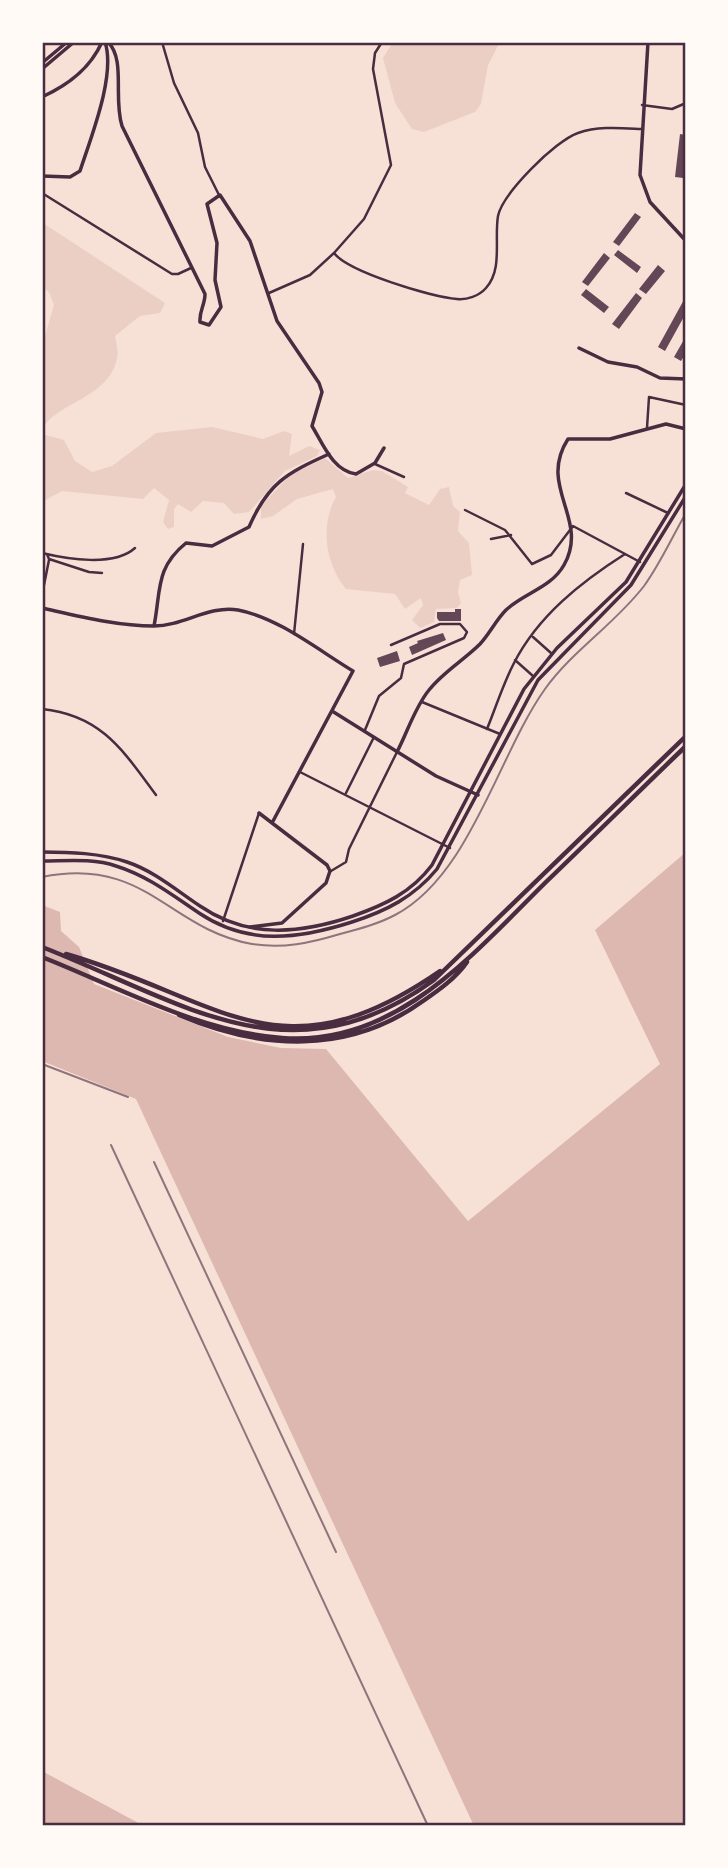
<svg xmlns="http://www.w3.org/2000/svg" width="728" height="1868" viewBox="0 0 728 1868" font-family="'PT Sans',sans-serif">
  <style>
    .green { fill: #ebcfc5 }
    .water { fill: #dcb8b0 }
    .building { fill: #644757 }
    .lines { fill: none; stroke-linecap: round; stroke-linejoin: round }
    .minor { stroke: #4a2c40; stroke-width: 2.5 }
    .tertiary { stroke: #4a2c40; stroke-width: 3.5 }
    .secondary { stroke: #4a2c40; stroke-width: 3.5 }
    .trunk { stroke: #4a2c40; stroke-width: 4.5 }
    .rail { stroke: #8f747c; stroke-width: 2 }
    .neatline { fill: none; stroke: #4a2c40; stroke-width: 2.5 }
  </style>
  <rect width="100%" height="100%" fill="#f7e1d7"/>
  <path class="green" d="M393 42H500L488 65 481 104 475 112 424 132 412 129 395 103 383 58Z
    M43 223 165 303 160 313 140 316 115 336C116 342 119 352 117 358 110 399 51 404 42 431V346L54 305 49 292 42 287Z
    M212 427 263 439 284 431 292 434 289 456 309 446 320 450 317 456 285 471 249 512 234 514 224 503 203 501 191 512 178 504 174 509V527L168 529 163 522 169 500 154 488 143 499 62 491 42 502V434L64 440 75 461 92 472 112 466 156 433Z
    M325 458 348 478 373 470 382 471 408 487 405 493 429 505 440 489 449 487 453 506 460 512 458 531 469 543 472 575 460 580 458 592 461 603 457 608 436 609 434 622 420 628 412 620 423 605 421 598 405 609 395 594 346 589C325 564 320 525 336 497L333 489 297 499 273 516 261 519V506L290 475Z"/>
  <path class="water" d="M686 852V1826H474L136 1099 42 1061V905L60 912 61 931 79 947 94 984 228 1037 281 1048 326 1049 468 1221 660 1064 595 930Z
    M42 1771 144 1826H42Z"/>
  <path class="building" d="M680 134 686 135 683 178 675 177Z
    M635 213 641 217 619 246 613 242Z
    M618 250 641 267 637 273 614 255Z
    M604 253 610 258 588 286 582 282Z
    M658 265 665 271 646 294 639 289Z
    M586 289 609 307 604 313 581 295Z
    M636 293 642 298 619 329 612 324Z
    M686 296V313L665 351 658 347Z
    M686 336V353L681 361 674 357Z
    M455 609H461V621H439L437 618V612H455Z
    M443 633 446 640 412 655 409 647 418 643 417 641Z
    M397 651 400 661 380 667 377 658Z"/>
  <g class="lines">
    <path class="minor" d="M162 42 174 83 198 133 205 167 219 195
      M642 105 672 109 686 103
      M42 193 172 274H178L191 268
      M334 253C348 272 432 297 457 299 467 300 479 296 486 288 503 269 494 240 498 216 503 193 555 141 578 133 598 126 620 128 641 129
      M269 293 310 275 334 253 364 219 391 165 373 69 375 53 382 42
      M647 428 649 397 686 405
      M375 464 404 477
      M626 493 668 513
      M465 510 505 530 532 564 551 555 573 526 640 562
      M491 539 511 535
      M42 553C67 559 114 567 135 548
      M47 554 49 559 89 572 102 573
      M42 595 49 560
      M294 634 303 544
      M533 637 551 653
      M515 660 533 676
      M422 702 500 734
      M42 709C102 715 124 752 156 795
      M487 729C496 707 503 684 514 663 538 616 581 582 625 554
      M365 730 379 696 401 678 404 664 464 638 467 632 460 624H440L391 645
      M300 772 450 848
      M346 793 374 737
      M331 871 346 862 349 849 397 752
      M223 921 259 813"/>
    <path class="tertiary" d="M108 42C126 60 113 98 122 126L205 294C205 305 199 311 200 322L209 325 221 307 215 280 217 243 207 204 220 195 250 241 277 321 319 383 322 392 312 426C323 444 333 471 356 474L375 463 384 448
      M42 97C68 85 90 69 102 42
      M42 176 70 177 80 171C91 137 116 75 105 42
      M579 348 608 362 637 367 660 378 686 379
      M42 608C78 616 117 626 154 626 183 626 209 605 238 610 279 618 318 650 353 671L272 823
      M154 626C161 591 155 568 186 543L212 546 249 527C268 483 287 473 329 454
      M332 711 436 776 478 795
      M397 752C407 733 415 707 429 690 443 672 464 660 480 644 490 633 496 620 506 610 524 593 551 588 564 565 590 519 537 487 568 439H610L666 424 686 429
      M250 927 282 923 326 883 330 871 327 865 259 813"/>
    <path class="secondary" d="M648 42 640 175 650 202 686 241
      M42 63 67 42
      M42 69 74 42
      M42 852C70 852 100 853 127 862 154 871 176 890 200 906 248 939 300 934 353 916 384 905 411 893 432 865L524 689 557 648 626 582 686 484
      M42 861C66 861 93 858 116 866 148 876 172 895 199 913 248 946 299 939 352 922 386 911 414 897 437 869L538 680 631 585 686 496"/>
    <path class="trunk" d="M42 947C183 1002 290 1084 434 980L686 736
      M66 954C222 999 279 1082 440 971
      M42 957C118 987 199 1032 282 1038 395 1047 473 954 546 882 593 837 639 791 686 746
      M179 1015C261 1050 348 1055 423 1001 439 990 456 978 467 962"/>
    <path class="rail" d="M42 877C146 856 168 929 252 944 283 949 310 943 340 934 359 929 378 924 395 915 470 876 498 755 545 689 573 650 615 624 644 586 660 564 672 537 686 513
      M42 1064 128 1097
      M111 1145 428 1826
      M154 1162 336 1552"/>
  </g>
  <rect width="728" height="1868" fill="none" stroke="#fffaf5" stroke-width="88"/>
  <rect x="44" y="44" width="640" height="1780" class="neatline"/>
</svg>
